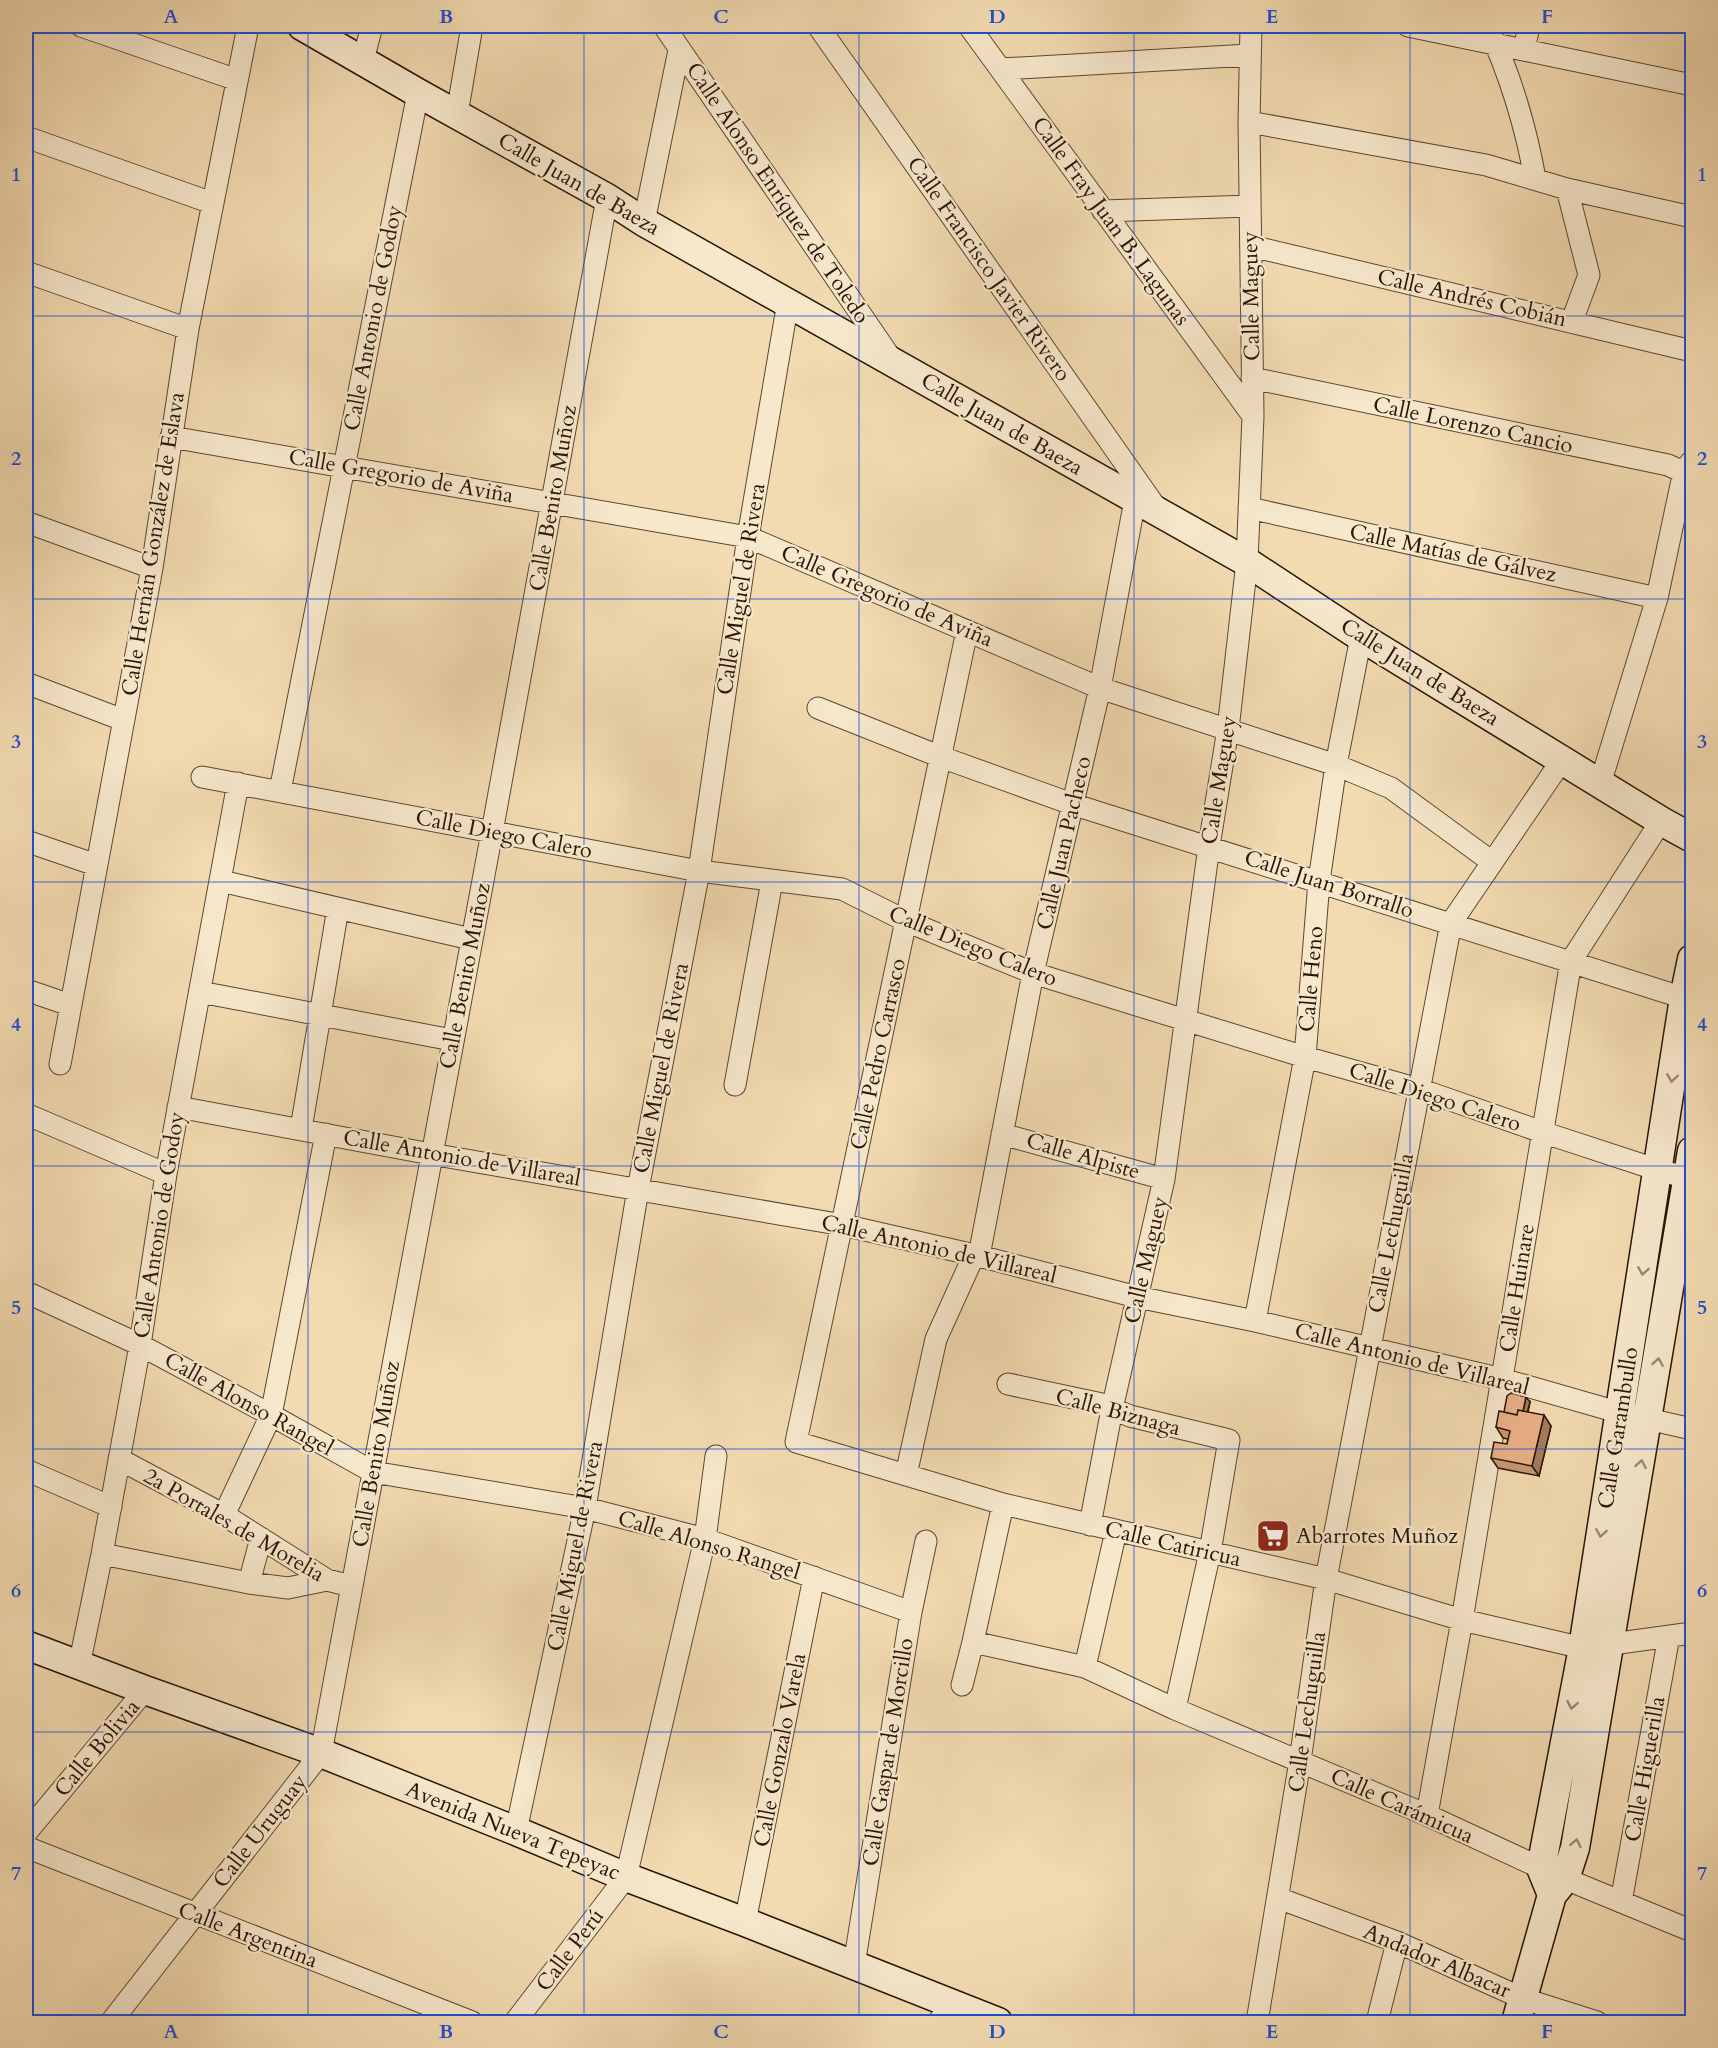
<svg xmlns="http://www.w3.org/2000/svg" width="1718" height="2048" viewBox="0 0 1718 2048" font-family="Cardo,serif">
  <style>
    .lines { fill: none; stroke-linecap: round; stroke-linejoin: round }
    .street-casing { stroke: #5c4632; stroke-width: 23 }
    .secondary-casing { stroke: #291507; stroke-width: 31 }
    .street { stroke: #f7e8cc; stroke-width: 21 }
    .secondary { stroke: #f7e8cc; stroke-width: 28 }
    .wall { fill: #c99774; stroke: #291507; stroke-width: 1.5 }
    .shaded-wall { fill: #a47b5e; stroke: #291507; stroke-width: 1.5 }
    .building { fill: #eab087; stroke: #291507; stroke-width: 1.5 }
    .oneway { stroke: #9a8973 }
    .grid { fill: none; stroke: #1d4ed8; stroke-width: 1.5; stroke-opacity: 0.55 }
    .labels { text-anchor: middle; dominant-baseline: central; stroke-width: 4.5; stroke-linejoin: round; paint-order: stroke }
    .street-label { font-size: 22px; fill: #291507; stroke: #f7e8cc }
    .poi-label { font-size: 22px; fill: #291507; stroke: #f7e8cc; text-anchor: start }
    .neatline { fill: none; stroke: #1d4ed8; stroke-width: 2 }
    .grid-label { font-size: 20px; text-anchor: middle; font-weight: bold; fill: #1d4ed8 }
  </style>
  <rect width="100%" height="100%" fill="#f3dbb1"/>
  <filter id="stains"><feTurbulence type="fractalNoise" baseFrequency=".00333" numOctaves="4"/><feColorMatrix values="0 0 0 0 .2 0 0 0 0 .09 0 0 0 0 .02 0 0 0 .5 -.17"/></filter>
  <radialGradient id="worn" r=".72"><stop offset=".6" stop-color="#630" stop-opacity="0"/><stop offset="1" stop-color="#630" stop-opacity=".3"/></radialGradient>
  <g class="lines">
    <defs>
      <path id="street" d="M81 26 237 80
        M664 26 892 360
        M818 26 1157 509
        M969 26 1253 416
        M1408 26 1692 85
        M1487 26C1509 70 1527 131 1535 179
        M1524 50 1529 26
        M363 60 372 26
        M1001 69 1249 55
        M457 114 472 26
        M1249 122 1486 165 1567 189 1692 217
        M26 137 212 203
        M1567 189 1589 275 1572 321
        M1103 211 1250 206
        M644 222 679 50
        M1251 246 1692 351
        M26 272 188 329
        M1252 378 1668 465 1692 476
        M171 437 748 537 1100 688 1336 765 1391 788 1492 862
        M1249 508 1657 598
        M26 522 152 568
        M967 631 796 1442 1003 1504 1326 1579 1462 1620 1583 1648 1692 1633
        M26 683 123 720
        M818 708 941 757 1072 804 1684 998
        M202 777 699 871 842 889 906 921 1033 973 1305 1057 1419 1089 1542 1132 1658 1170 1692 1179
        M1600 784 1657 598 1684 471 1691 462
        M280 791 418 93
        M26 841 96 865
        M221 881 471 939
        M26 990 70 1005
        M200 992 452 1040
        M60 1064 152 568 188 329 248 26
        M735 1085 772 881
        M178 1107 431 1154 843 1225 979 1256 1137 1297 1255 1321 1502 1379 1621 1413 1692 1429
        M26 1114 166 1174
        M301 1129 338 908
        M1002 1134 1164 1179
        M979 1256 1033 973 1100 688 1135 500
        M26 1292 140 1345 271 1415 373 1472 585 1508 705 1539 911 1612
        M1255 1321 1305 1057 1319 881 1336 765 1361 637
        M1008 1384 1102 1404 1130 1416 1229 1440 1210 1552 1175 1709
        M119 1459 224 1515 327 1580 351 1586
        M26 1470 111 1507
        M906 1475 936 1339 974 1255
        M224 1515 271 1415 326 1134
        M1090 1525 1112 1409 1164 1179 1209 846 1228 729 1247 562 1253 416 1249 122 1251 26
        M102 1554 249 1583 288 1588 327 1580
        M249 1583 261 1538
        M973 1642 1085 1667 1175 1709 1427 1815 1556 1875 1692 1931
        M79 1666 102 1554 140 1345 166 1174 238 783
        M1085 1667 1116 1531
        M962 1685 973 1642 1003 1504
        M1427 1815 1462 1620 1571 961 1661 821
        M516 1831 585 1508 638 1189 699 871 748 537 788 302
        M26 1833 145 1690
        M26 1847 472 2022
        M1278 1898 1397 1942 1524 1999 1597 2022
        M1621 1902 1669 1636
        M745 1922 814 1577
        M854 1965 911 1612 926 1541
        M111 2022 321 1753 492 832 607 198
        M515 2022 626 1877 705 1539 716 1456
        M938 2022 953 2004
        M1257 2022 1300 1761 1326 1579 1451 923 1562 760
        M1377 2022 1397 1942"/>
      <path id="secondary" d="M302 26 418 93 607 198 644 222 1247 562 1361 637 1661 821 1692 838
        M26 1645 145 1690 321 1753 516 1831 626 1877 745 1922 998 2022
        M1552 1895 1541 1868 1583 1648 1684 998 1692 959
        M1516 2022 1552 1895 1565 1879 1575 1848C1613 1615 1655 1383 1692 1151"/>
    </defs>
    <use href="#street" class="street-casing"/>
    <use href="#secondary" class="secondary-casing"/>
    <use href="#street" class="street"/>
    <use href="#secondary" class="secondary"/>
  </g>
  <path class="wall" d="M1530 1402 1528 1412 1551 1426 1539 1476 1498 1468 1491 1458 1507 1444 1508 1439 1503 1438 1496 1427Z"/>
  <path class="shaded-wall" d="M1526 1397 1530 1402 1524 1425 1521 1420Z
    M1544 1415 1551 1426 1539 1476 1532 1466Z"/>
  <path class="building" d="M1511 1393 1526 1397 1523 1411 1518 1410 1517 1415 1504 1412 1507 1396Z
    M1518 1410 1544 1415 1532 1466 1491 1458 1494 1442 1507 1444 1510 1431 1496 1427 1499 1411 1517 1415Z"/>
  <defs><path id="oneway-chevron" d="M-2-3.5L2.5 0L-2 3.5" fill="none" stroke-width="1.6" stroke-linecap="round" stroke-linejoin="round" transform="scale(1.5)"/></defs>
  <g class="oneway">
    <use href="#oneway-chevron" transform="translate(1672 1078) rotate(99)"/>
    <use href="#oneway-chevron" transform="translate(1643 1271) rotate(99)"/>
    <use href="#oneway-chevron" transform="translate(1658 1362) rotate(-81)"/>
    <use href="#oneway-chevron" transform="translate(1641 1464) rotate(-80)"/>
    <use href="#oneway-chevron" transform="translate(1601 1533) rotate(99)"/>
    <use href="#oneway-chevron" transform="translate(1572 1705) rotate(101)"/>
    <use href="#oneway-chevron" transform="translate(1576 1843) rotate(-78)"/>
  </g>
  <path class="grid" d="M308 26V2022M584 26V2022M859 26V2022M1134 26V2022M1410 26V2022M26 316H1692M26 599H1692M26 882H1692M26 1166H1692M26 1449H1692M26 1732H1692"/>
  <defs>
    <symbol id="supermarket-square" viewBox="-11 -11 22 22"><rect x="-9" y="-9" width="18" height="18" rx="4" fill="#8f2418" stroke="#f7e8cc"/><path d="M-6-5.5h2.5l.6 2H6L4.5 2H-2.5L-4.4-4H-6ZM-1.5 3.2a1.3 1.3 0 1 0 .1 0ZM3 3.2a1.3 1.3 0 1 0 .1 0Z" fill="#fff"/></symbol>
  </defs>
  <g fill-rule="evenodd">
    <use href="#supermarket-square" x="1254" y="1517" width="38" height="38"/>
  </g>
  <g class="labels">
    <g class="street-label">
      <text transform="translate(579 184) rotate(30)">Calle Juan de Baeza</text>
      <text transform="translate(778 193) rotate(56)">Calle Alonso Enríquez de Toledo</text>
      <text transform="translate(1111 221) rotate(54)">Calle Fray Juan B. Lagunas</text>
      <text transform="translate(989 269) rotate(55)">Calle Francisco Javier Rivero</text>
      <text transform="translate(1251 296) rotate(-91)">Calle Maguey</text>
      <text transform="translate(1472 298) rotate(13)">Calle Andrés Cobián</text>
      <text transform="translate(373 318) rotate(-79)">Calle Antonio de Godoy</text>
      <text transform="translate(1002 424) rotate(30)">Calle Juan de Baeza</text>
      <text transform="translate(1473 425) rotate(12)">Calle Lorenzo Cancio</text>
      <text transform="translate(401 476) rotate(10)">Calle Gregorio de Aviña</text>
      <text transform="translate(553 498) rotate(-80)">Calle Benito Muñoz</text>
      <text transform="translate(153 544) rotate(-81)">Calle Hernán González de Eslava</text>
      <text transform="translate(1453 553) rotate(12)">Calle Matías de Gálvez</text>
      <text transform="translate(741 589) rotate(-81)">Calle Miguel de Rivera</text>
      <text transform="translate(887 596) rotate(23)">Calle Gregorio de Aviña</text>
      <text transform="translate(1420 672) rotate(32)">Calle Juan de Baeza</text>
      <text transform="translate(1219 780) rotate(-81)">Calle Maguey</text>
      <text transform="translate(504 834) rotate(11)">Calle Diego Calero</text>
      <text transform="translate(1064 843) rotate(-77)">Calle Juan Pacheco</text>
      <text transform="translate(1329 884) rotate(18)">Calle Juan Borrallo</text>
      <text transform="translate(973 946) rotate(22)">Calle Diego Calero</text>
      <text transform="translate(465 976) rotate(-79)">Calle Benito Muñoz</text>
      <text transform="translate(1311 979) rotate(-85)">Calle Heno</text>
      <text transform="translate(878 1054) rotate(-78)">Calle Pedro Carrasco</text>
      <text transform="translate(661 1068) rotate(-79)">Calle Miguel de Rivera</text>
      <text transform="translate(1435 1097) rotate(18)">Calle Diego Calero</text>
      <text transform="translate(1083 1156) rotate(16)">Calle Alpiste</text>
      <text transform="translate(462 1158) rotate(10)">Calle Antonio de Villareal</text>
      <text transform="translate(159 1225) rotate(-81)">Calle Antonio de Godoy</text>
      <text transform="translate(1391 1233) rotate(-79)">Calle Lechuguilla</text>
      <text transform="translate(939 1249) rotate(13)">Calle Antonio de Villareal</text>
      <text transform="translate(1146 1260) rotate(-77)">Calle Maguey</text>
      <text transform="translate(1517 1288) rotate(-81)">Calle Huinare</text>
      <text transform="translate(1412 1359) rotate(14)">Calle Antonio de Villareal</text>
      <text transform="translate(249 1404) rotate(29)">Calle Alonso Rangel</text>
      <text transform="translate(1118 1412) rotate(15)">Calle Biznaga</text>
      <text transform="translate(1618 1428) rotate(-81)">Calle Garambullo</text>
      <text transform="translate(376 1454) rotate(-80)">Calle Benito Muñoz</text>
      <text transform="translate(234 1525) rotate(30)">2a Portales de Morelia</text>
      <text transform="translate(1173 1544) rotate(13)">Calle Catiricua</text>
      <text transform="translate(709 1545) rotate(17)">Calle Alonso Rangel</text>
      <text transform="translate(575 1546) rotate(-79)">Calle Miguel de Rivera</text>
      <text transform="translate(1307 1712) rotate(-82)">Calle Lechuguilla</text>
      <text transform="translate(97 1748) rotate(-50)">Calle Bolivia</text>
      <text transform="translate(780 1750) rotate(-79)">Calle Gonzalo Varela</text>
      <text transform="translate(888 1752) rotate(-81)">Calle Gaspar de Morcillo</text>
      <text transform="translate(1645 1769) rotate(-80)">Calle Higuerilla</text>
      <text transform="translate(1402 1806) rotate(24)">Calle Carámicua</text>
      <text transform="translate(260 1831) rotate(-52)">Calle Uruguay</text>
      <text transform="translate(513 1831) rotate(22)">Avenida Nueva Tepeyac</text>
      <text transform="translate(248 1935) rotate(21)">Calle Argentina</text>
      <text transform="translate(570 1950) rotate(-53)">Calle Perú</text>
      <text transform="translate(1437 1961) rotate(23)">Andador Albacar</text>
    </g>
    <g class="poi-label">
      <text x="1296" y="1536">Abarrotes Muñoz</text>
    </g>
  </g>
  <rect width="1718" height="2048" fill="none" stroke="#f3dbb1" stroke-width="66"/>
  <rect x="33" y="33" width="1652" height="1982" class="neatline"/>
  <g class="grid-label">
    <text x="171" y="23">A</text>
    <text x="446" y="23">B</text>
    <text x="721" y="23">C</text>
    <text x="997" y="23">D</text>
    <text x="1272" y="23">E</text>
    <text x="1547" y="23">F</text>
    <text x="16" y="181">1</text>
    <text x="1702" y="181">1</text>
    <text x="16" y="465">2</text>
    <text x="1702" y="465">2</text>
    <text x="16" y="748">3</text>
    <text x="1702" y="748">3</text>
    <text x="16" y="1031">4</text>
    <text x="1702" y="1031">4</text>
    <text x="16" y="1314">5</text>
    <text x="1702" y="1314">5</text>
    <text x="16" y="1597">6</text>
    <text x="1702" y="1597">6</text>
    <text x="16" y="1880">7</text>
    <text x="1702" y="1880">7</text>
    <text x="171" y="2038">A</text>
    <text x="446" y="2038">B</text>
    <text x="721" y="2038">C</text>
    <text x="997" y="2038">D</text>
    <text x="1272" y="2038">E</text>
    <text x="1547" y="2038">F</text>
  </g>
  <rect width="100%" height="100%" filter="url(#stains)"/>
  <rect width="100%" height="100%" fill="url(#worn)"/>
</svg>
